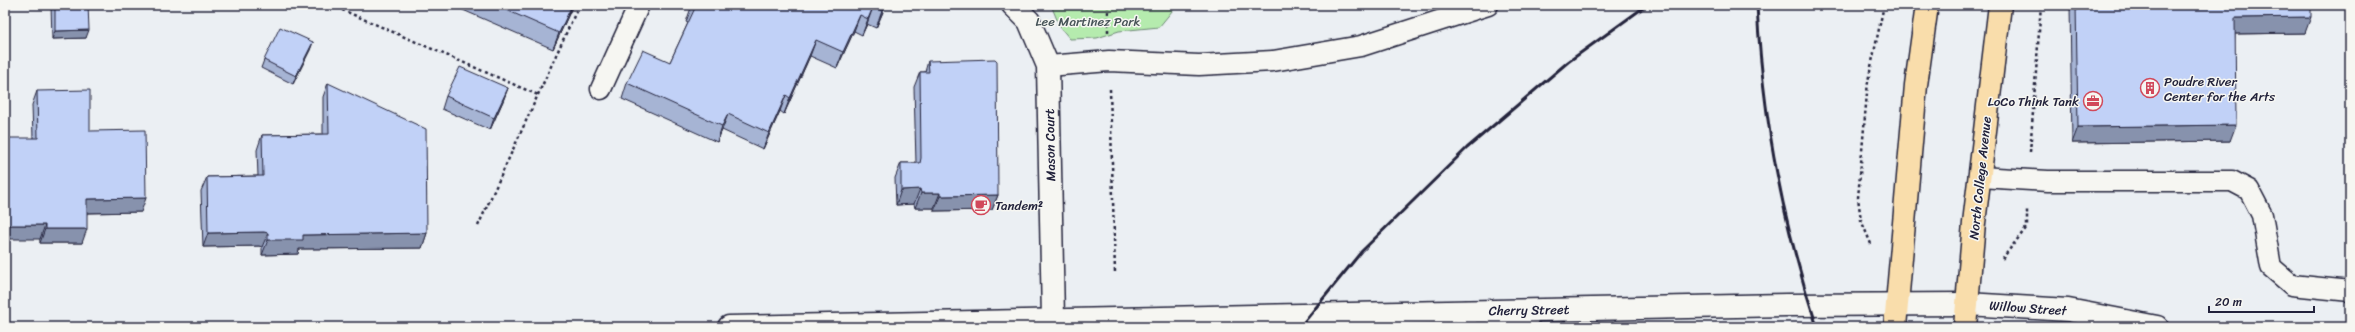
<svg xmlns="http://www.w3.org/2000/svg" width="2355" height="332" viewBox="0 0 2355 332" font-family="Sriracha,sans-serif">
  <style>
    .green { fill: #b5ebae; stroke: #6c8674 }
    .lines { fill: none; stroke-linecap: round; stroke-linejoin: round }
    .lane-casing { stroke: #22223b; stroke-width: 23 }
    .street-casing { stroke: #22223b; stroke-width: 25 }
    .secondary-casing { stroke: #22223b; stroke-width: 25 }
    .highway-casing { stroke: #22223b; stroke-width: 25 }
    .path { stroke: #22223b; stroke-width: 2.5; stroke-dasharray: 3 3; stroke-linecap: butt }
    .lane { stroke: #f6f6f2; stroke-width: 20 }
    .street { stroke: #f6f6f2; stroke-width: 22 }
    .secondary { stroke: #f6f6f2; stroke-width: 22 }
    .highway { stroke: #f9ddab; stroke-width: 22 }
    .rail { stroke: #22223b; stroke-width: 3 }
    .wall { fill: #a6b4d4; stroke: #22223b }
    .shaded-wall { fill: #8792ad; stroke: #22223b }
    .building { fill: #c1d1f7; stroke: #22223b }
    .labels { text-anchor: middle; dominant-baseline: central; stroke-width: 3; stroke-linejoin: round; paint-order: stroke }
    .park-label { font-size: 13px; fill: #475458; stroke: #f6f6f2 }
    .poi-label { font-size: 13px; fill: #22223b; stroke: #f6f6f2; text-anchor: start }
    .street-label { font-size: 13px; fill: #22223b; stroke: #f6f6f2 }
  </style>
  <rect width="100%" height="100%" fill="#ebeff3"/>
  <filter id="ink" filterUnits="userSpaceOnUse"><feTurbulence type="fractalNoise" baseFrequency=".025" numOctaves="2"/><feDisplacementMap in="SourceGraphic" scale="8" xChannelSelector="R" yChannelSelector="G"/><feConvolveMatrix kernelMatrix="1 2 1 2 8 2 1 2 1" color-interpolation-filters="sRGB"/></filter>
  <g filter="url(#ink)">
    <path class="green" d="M1051 5H1177L1159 27 1119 31 1097 38 1070 39 1060 27Z"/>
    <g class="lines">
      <defs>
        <path id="lane" d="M1048 66 1109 61 1199 65 1273 61 1361 46 1488 5
          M601 89 639 5
          M1980 177 2048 181H2232L2249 190 2262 215 2271 267 2292 285 2350 291
          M1466 311V327"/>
        <path id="street" d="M1013 5 1029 21 1048 66 1053 319
          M1967 304 2068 310 2157 327"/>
        <path id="secondary" d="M1495 315 1528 327
          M729 327 1786 305 1967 304"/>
        <path id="highway" d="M1895 327 1916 85 1927 5
          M1965 327 1974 223 2000 5"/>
      </defs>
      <use href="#lane" class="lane-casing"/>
      <use href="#street" class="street-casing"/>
      <use href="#secondary" class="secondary-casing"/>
      <use href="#highway" class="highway-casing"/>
      <path class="path" d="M331 5 538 95
        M1108 5V32
        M1110 89 1115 273
        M2030 152 2041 5
        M478 226 579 5
        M1871 244 1861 220 1858 198 1868 81 1884 5
        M2002 259 2027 227V209"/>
      <use href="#lane" class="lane"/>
      <use href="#street" class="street"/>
      <use href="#secondary" class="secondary"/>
      <use href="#highway" class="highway"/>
      <path class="rail" d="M1757 5C1762 113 1783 224 1817 327
        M1300 327 1362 251 1467 148 1568 62 1647 5"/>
    </g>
    <path class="wall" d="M51 5H88L86 38 52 39Z
      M457 5H573L553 49 456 7Z
      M692 5H886L876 28 867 24 862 35 854 31 837 68 810 56 784 114 780 111 763 149 722 130 717 142 622 99 627 83 670 62 688 23 686 22Z
      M2070 5H2311L2305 33 2235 34 2230 141 2072 143Z
      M313 42 310 50 293 84 261 68 264 60Z
      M928 61 998 195 992 210 934 211V208H915L914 204 896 205 895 178 901 163H916L914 87 920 72H925Z
      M328 83 427 233 422 248 299 249 298 254 262 255V247L259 246 203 247 201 191 207 177 258 176 257 150 262 135 323 134V97Z
      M508 88 503 101 490 130 442 109 446 96Z
      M37 91 90 131 141 212 87 213 82 243H40L33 138 32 105Z"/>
    <path class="shaded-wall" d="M572 5H573L553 49 559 33Z
      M885 5H886L876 28 882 11Z
      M873 7 867 24 862 35 868 19Z
      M860 15 854 31 837 68 843 52Z
      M2311 17 2305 33 2229 34 2235 18Z
      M89 30 86 38 52 39 55 31Z
      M816 40 810 56 784 114 790 98Z
      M313 42 310 50 293 84 296 76Z
      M508 88 503 101 490 130 494 118Z
      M786 95 780 111 763 149 769 133Z
      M728 114 722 130 717 142 722 126Z
      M2236 125 2230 141 2072 143 2078 127Z
      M920 189 914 204 896 205 901 190Z
      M921 193H940L934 208H915Z
      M998 195 992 210 934 211 940 196Z
      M146 198 141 212 82 213 87 199Z
      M5 225H45L40 239H5Z
      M45 229H87L82 243H40Z
      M264 232 268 233 262 247 259 246 203 247 208 233Z
      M427 233 422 248 299 249 298 254 262 255 268 240 303 235Z"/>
    <path class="building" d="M55 5H88L89 30 55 31Z
      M495 5H572L559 33Z
      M692 5H885L882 11 873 7 868 19 860 15 843 52 816 40 790 98 786 95 769 133 728 114 722 126 627 83 643 50 670 62 695 8 691 6Z
      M2076 5H2311V17L2235 18 2236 125 2078 127Z
      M280 27 313 42 296 76 264 60Z
      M995 59 997 61 998 195 940 196V193H921L920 189 901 190V163H920L921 158 920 72H929L928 61Z
      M460 67 508 88 494 118 446 96Z
      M328 83 426 129 427 233 303 235V240H268V233L264 232 208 233 207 177 263 176 262 135 329 134Z
      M90 90V131L145 130 146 198 87 199V229H45V225H5V138H38L37 91Z"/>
  </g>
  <defs>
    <symbol id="building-ring" viewBox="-11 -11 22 22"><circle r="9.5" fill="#f6f6f2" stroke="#d1495b" stroke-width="1.5"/><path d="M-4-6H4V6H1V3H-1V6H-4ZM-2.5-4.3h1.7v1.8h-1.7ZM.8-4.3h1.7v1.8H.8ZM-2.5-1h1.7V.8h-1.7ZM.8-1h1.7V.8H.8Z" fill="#d1495b"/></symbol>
    <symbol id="office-ring" viewBox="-11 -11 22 22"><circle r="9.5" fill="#f6f6f2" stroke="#d1495b" stroke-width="1.5"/><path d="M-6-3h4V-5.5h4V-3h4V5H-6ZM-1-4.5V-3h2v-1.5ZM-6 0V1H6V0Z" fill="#d1495b"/></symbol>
    <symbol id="cafe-ring" viewBox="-11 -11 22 22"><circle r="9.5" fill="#f6f6f2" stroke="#d1495b" stroke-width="1.5"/><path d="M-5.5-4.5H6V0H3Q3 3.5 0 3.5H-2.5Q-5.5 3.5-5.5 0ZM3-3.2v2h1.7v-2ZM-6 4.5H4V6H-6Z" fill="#d1495b"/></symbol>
  </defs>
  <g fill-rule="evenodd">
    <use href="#building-ring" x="2139" y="77" width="22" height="22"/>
    <use href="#office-ring" x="2082" y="90" width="22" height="22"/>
    <use href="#cafe-ring" x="970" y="194" width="22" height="22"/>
  </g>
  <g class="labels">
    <g class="park-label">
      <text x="1088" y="21">Lee Martinez Park</text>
    </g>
    <g class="poi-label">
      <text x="2164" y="81">Poudre River<tspan x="2164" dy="15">Center for the Arts</tspan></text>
      <text x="2079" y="101" text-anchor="end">LoCo Think Tank</text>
      <text x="995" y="205">Tandem²</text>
    </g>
    <g class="street-label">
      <text transform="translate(1050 145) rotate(-91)">Mason Court</text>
      <text transform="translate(1980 178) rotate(-84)">North College Avenue</text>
      <text transform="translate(2028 308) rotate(4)">Willow Street</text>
      <text transform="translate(1529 310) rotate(-1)">Cherry Street</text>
    </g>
  </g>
  <rect width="2355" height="332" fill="none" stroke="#f6f6f2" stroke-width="20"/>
  <rect x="10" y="10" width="2335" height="312" fill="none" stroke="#22223b" stroke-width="1.5" filter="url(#ink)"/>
  <path d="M2209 306v6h105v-6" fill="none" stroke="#22223b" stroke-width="2"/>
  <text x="2215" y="306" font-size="12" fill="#22223b" stroke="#f6f6f2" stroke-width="3" paint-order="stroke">20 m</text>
</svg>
